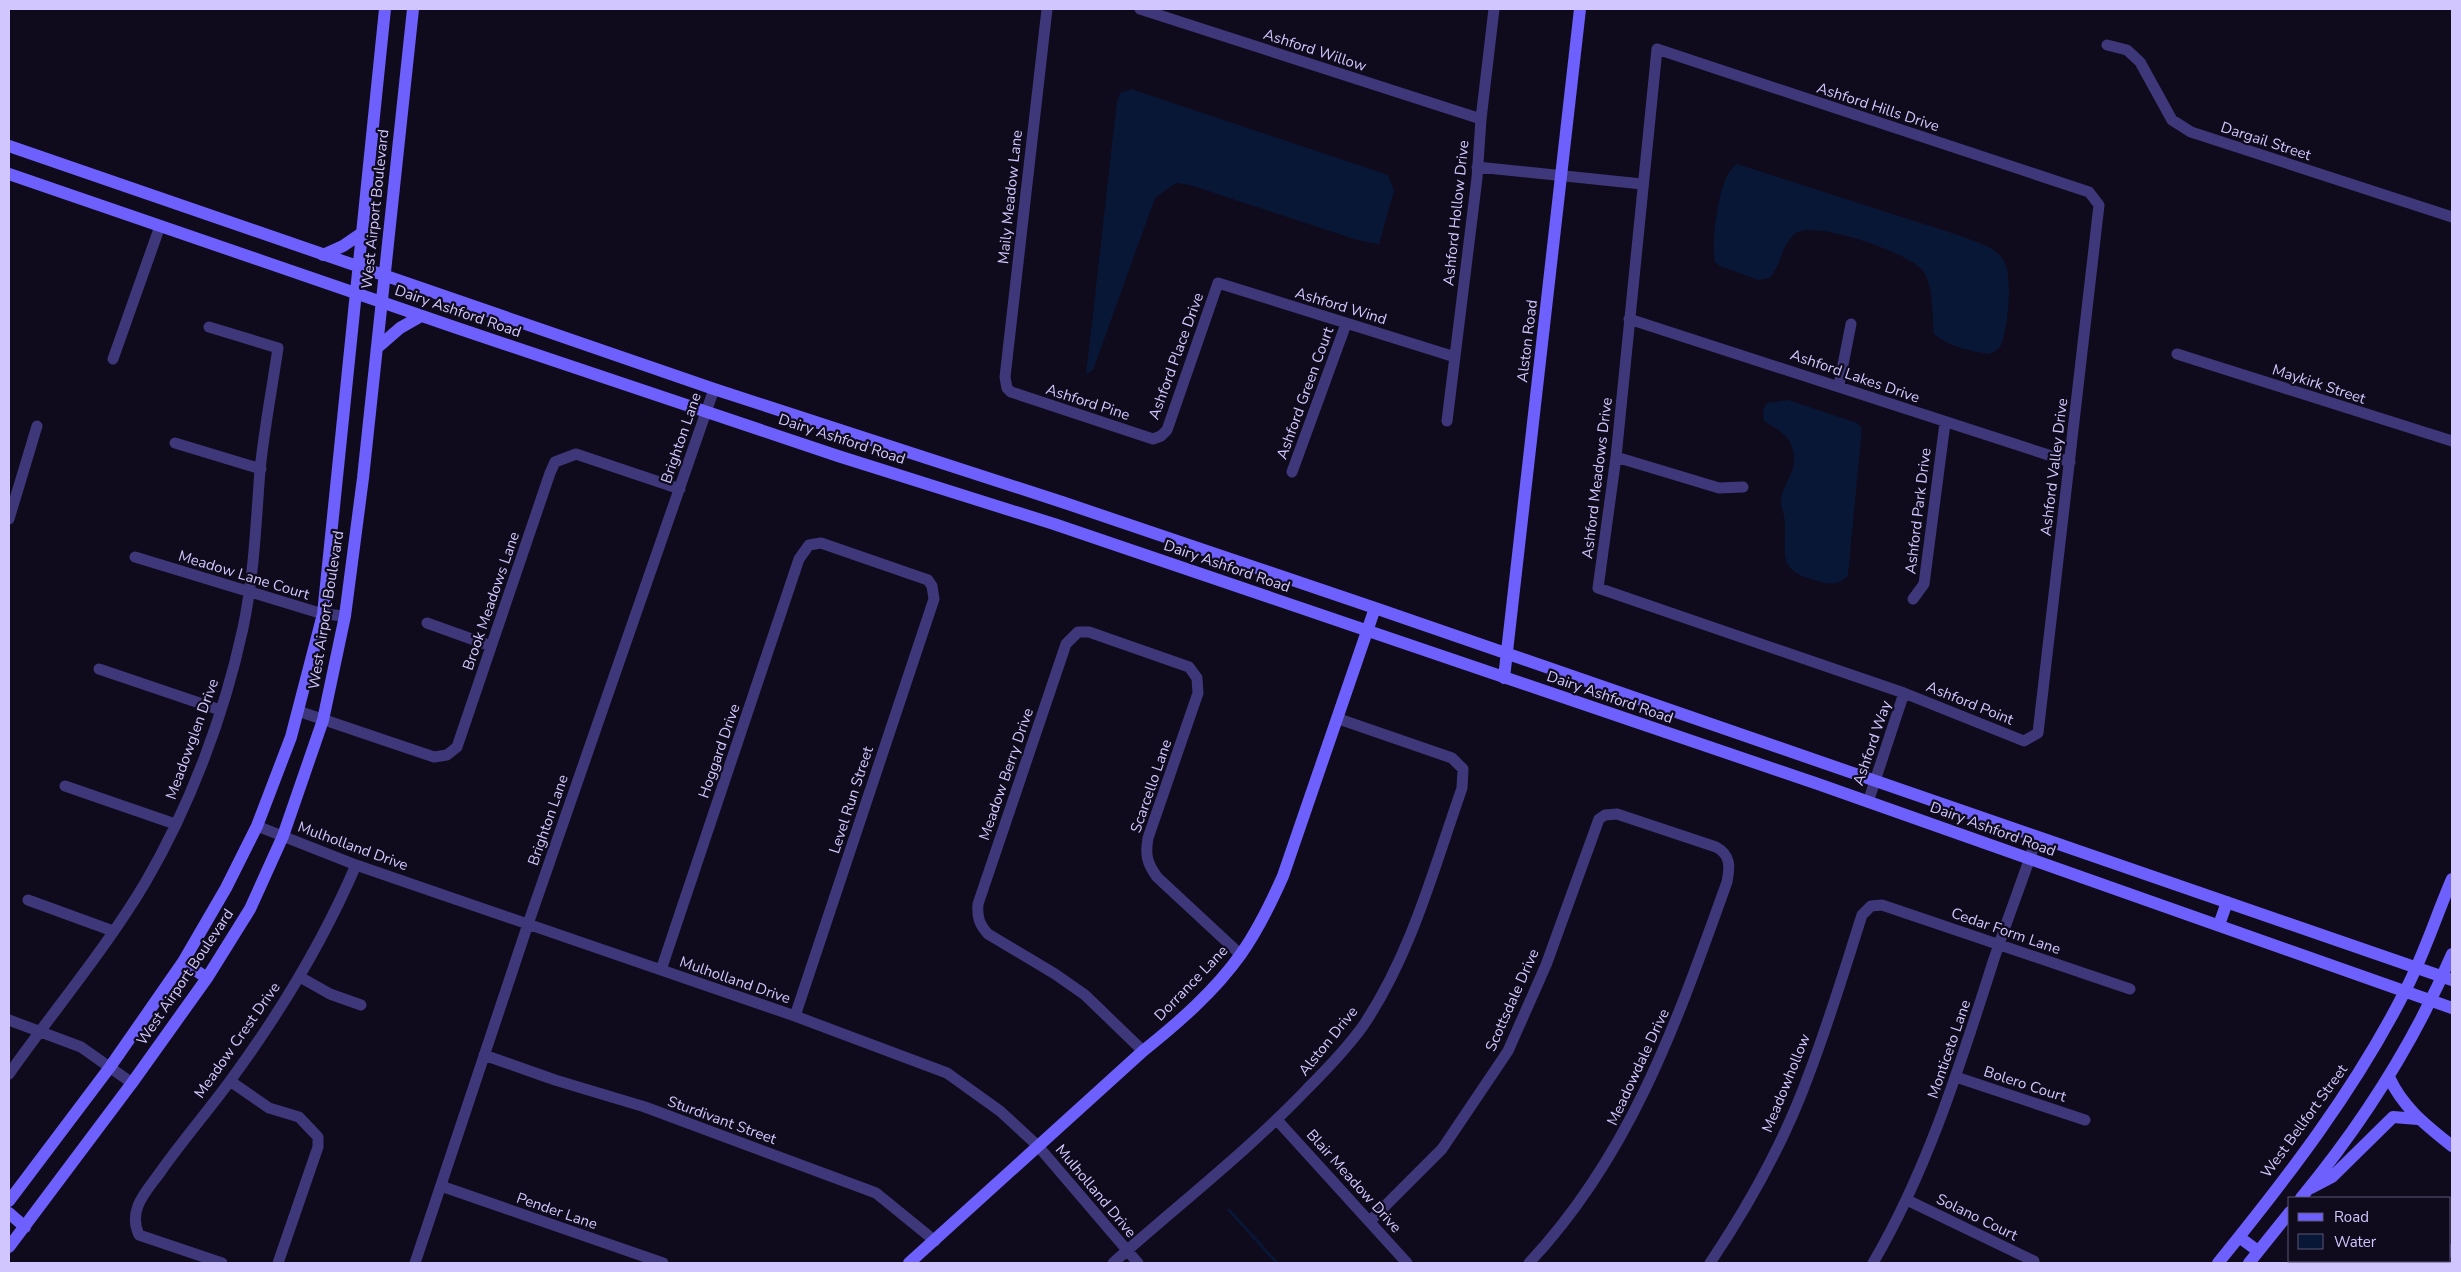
<svg xmlns="http://www.w3.org/2000/svg" width="2461" height="1272" viewBox="0 0 2461 1272" font-family="'Nunito Sans',sans-serif">
  <style>
    .water { fill: #091737 }
    .lines { fill: none; stroke-linecap: round; stroke-linejoin: round }
    .stream { stroke: #091737; stroke-width: 3 }
    .street { stroke: #3e377a; stroke-width: 11 }
    .secondary { stroke: #6e60fc; stroke-width: 12 }
    .labels { text-anchor: middle; dominant-baseline: central; stroke-width: 4.5; stroke-linejoin: round; paint-order: stroke }
    .street-label { font-size: 15px; fill: #d1c7fe; stroke: #0f0b1c }
  </style>
  <rect width="100%" height="100%" fill="#0f0b1c"/>
  <path class="water" d="M1131 89 1388 175 1394 191 1379 244 1357 240 1190 185 1176 183 1155 198 1093 370 1086 375 1117 101 1120 93Z
    M1737 164 1958 235C1973 241 1996 246 2004 261 2013 277 2008 329 2001 345 1998 350 1994 352 1989 354 1970 351 1949 347 1934 334 1932 315 1934 287 1923 271 1910 253 1815 220 1796 233 1780 245 1782 266 1769 278L1758 280 1720 266 1715 262C1711 242 1718 174 1737 164Z
    M1788 400 1857 423 1862 428 1848 575C1841 584 1832 585 1821 582 1778 571 1785 561 1785 524 1785 516 1781 508 1781 501 1782 486 1796 471 1794 457 1793 437 1779 430 1764 421L1763 410 1767 403Z"/>
  <g class="lines">
    <path class="stream" d="M1229 1210 1277 1263"/>
    <path class="street" d="M1047 9 1005 377 1007 388 1011 392 1153 439 1161 436 1167 430 1218 283 1455 357
      M1140 9 1481 119
      M2107 45 2127 50 2140 62 2172 120 2191 132 2452 217
      M1657 49 2089 192 2099 205 2038 733 2024 741 1904 693 1598 588 1616 457Z
      M1477 167 1642 184
      M1629 319 2070 462
      M2177 354 2452 441
      M113 359 160 226
      M1839 385 1851 324
      M1447 421 1477 178 1481 119 1494 9
      M175 443 261 469
      M1616 457 1719 488 1743 487
      M1292 472 1346 324
      M9 519 37 426
      M135 557 323 614 345 616
      M1913 599 1924 584 1945 423
      M427 623 491 646
      M99 669 220 710
      M298 711 434 757 447 755 457 747 550 473 555 462 576 454 680 489
      M65 786 175 824
      M1868 802 1904 693
      M257 826 356 865 795 1016 947 1073 1000 1111 1038 1146 1138 1263
      M28 900 113 931
      M661 970 799 559 809 545 821 543 928 580 932 586 934 599 795 1016
      M300 977 330 994 361 1005
      M9 1020 81 1047 132 1083
      M1143 1051 1085 995 1055 974 988 934C979 924 977 917 978 904L1066 644 1078 632H1089L1189 667 1197 678 1198 693 1148 838C1145 855 1147 863 1157 877L1241 955
      M484 1055 555 1080 645 1107 876 1193 935 1241
      M9 1074C54 1010 105 950 145 883 190 806 224 716 243 628 254 576 256 523 260 470 264 430 272 389 278 348L209 327
      M1956 1077 2085 1120
      M230 1081 269 1108 299 1117 318 1137V1147L278 1263
      M1277 1120 1407 1263
      M441 1186 663 1263
      M1907 1200 2034 1261
      M1370 1221 1442 1149 1508 1051 1546 965 1599 819 1605 815 1617 814 1716 847C1731 855 1730 867 1727 882 1677 1021 1632 1153 1529 1263
      M2450 1250 2452 1252
      M222 1263 139 1235C127 1209 147 1191 161 1171 183 1140 208 1111 230 1081 280 1013 323 942 356 865
      M415 1263 528 924 714 389
      M1113 1263C1178 1205 1248 1151 1308 1088 1327 1069 1347 1048 1363 1026 1411 955 1434 868 1462 788L1463 769 1452 758 1339 719
      M1710 1263C1749 1205 1785 1140 1809 1074 1829 1022 1845 968 1862 915L1871 906 1882 905 2130 989
      M1873 1263C1928 1169 1960 1065 1993 962 2007 920 2023 879 2037 837
      M2358 1263 2361 1261"/>
    <path class="secondary" d="M9 146 714 389 1062 502 1375 608 2452 980
      M9 174 457 328 838 456 1054 524 1818 784 2452 1008
      M323 255 343 246 362 233
      M377 348 400 328 421 316
      M1504 678 1580 9
      M2219 925 2227 902
      M183 962 207 978
      M2389 1077C2403 1108 2427 1126 2452 1146
      M2311 1188 2332 1177 2393 1117 2418 1119
      M2301 1198C2363 1123 2414 1043 2452 954
      M9 1201 110 1067 183 962 226 888 257 826 291 737 323 614 385 9
      M9 1213 25 1227
      M2239 1237 2258 1251
      M9 1247 132 1083 207 978 250 909 283 836 323 720 345 616 363 478 413 9
      M909 1263 1143 1051C1178 1023 1215 991 1241 954 1258 930 1271 903 1283 876L1375 608
      M2218 1263C2287 1178 2355 1090 2405 991 2424 955 2436 916 2452 879
      M2249 1263 2290 1212"/>
  </g>
  <g class="labels">
    <g class="street-label">
      <text transform="translate(1315 50) rotate(18)">Ashford Willow</text>
      <text transform="translate(1878 107) rotate(18)">Ashford Hills Drive</text>
      <text transform="translate(2266 141) rotate(18)">Dargail Street</text>
      <text transform="translate(1010 197) rotate(-84)">Maily Meadow Lane</text>
      <text transform="translate(375 209) rotate(-84)">West Airport Boulevard</text>
      <text transform="translate(1456 213) rotate(-84)">Ashford Hollow Drive</text>
      <text transform="translate(1341 306) rotate(17)">Ashford Wind</text>
      <text transform="translate(458 311) rotate(19)">Dairy Ashford Road</text>
      <text transform="translate(1527 341) rotate(-83)">Alston Road</text>
      <text transform="translate(1176 356) rotate(-70)">Ashford Place Drive</text>
      <text transform="translate(1855 376) rotate(19)">Ashford Lakes Drive</text>
      <text transform="translate(2319 384) rotate(18)">Maykirk Street</text>
      <text transform="translate(1305 393) rotate(-70)">Ashford Green Court</text>
      <text transform="translate(1088 402) rotate(18)">Ashford Pine</text>
      <text transform="translate(681 438) rotate(-71)">Brighton Lane</text>
      <text transform="translate(842 439) rotate(18)">Dairy Ashford Road</text>
      <text transform="translate(2054 467) rotate(-83)">Ashford Valley Drive</text>
      <text transform="translate(1597 478) rotate(-83)">Ashford Meadows Drive</text>
      <text transform="translate(1918 511) rotate(-83)">Ashford Park Drive</text>
      <text transform="translate(1227 566) rotate(19)">Dairy Ashford Road</text>
      <text transform="translate(244 575) rotate(17)">Meadow Lane Court</text>
      <text transform="translate(491 601) rotate(-71)">Brook Meadows Lane</text>
      <text transform="translate(326 610) rotate(-81)">West Airport Boulevard</text>
      <text transform="translate(1610 697) rotate(19)">Dairy Ashford Road</text>
      <text transform="translate(1970 703) rotate(22)">Ashford Point</text>
      <text transform="translate(192 739) rotate(-70)">Meadowglen Drive</text>
      <text transform="translate(1872 743) rotate(-71)">Ashford Way</text>
      <text transform="translate(719 751) rotate(-71)">Hoggard Drive</text>
      <text transform="translate(1006 774) rotate(-71)">Meadow Berry Drive</text>
      <text transform="translate(1151 786) rotate(-71)">Scarcello Lane</text>
      <text transform="translate(851 800) rotate(-72)">Level Run Street</text>
      <text transform="translate(548 820) rotate(-71)">Brighton Lane</text>
      <text transform="translate(1993 829) rotate(20)">Dairy Ashford Road</text>
      <text transform="translate(353 846) rotate(20)">Mulholland Drive</text>
      <text transform="translate(2006 931) rotate(19)">Cedar Form Lane</text>
      <text transform="translate(185 977) rotate(-56)">West Airport Boulevard</text>
      <text transform="translate(735 980) rotate(19)">Mulholland Drive</text>
      <text transform="translate(1191 983) rotate(-46)">Dorrance Lane</text>
      <text transform="translate(1512 1000) rotate(-66)">Scottsdale Drive</text>
      <text transform="translate(237 1040) rotate(-55)">Meadow Crest Drive</text>
      <text transform="translate(1328 1041) rotate(-51)">Alston Drive</text>
      <text transform="translate(1949 1049) rotate(-71)">Monticeto Lane</text>
      <text transform="translate(1638 1067) rotate(-65)">Meadowdale Drive</text>
      <text transform="translate(1786 1083) rotate(-68)">Meadowhollow</text>
      <text transform="translate(2025 1084) rotate(18)">Bolero Court</text>
      <text transform="translate(722 1120) rotate(20)">Sturdivant Street</text>
      <text transform="translate(2304 1121) rotate(-54)">West Bellfort Street</text>
      <text transform="translate(1354 1181) rotate(48)">Blair Meadow Drive</text>
      <text transform="translate(1096 1191) rotate(50)">Mulholland Drive</text>
      <text transform="translate(557 1211) rotate(19)">Pender Lane</text>
      <text transform="translate(1977 1217) rotate(26)">Solano Court</text>
    </g>
  </g>
  <rect width="2461" height="1272" fill="none" stroke="#d1c7fe" stroke-width="20"/>
  <rect x="2288" y="1197" width="162" height="65" fill="#0f0b1c" stroke="#5d5676"/>
  <rect x="2298" y="1213" width="25" height="8" fill="#6e60fc" stroke="#5d5676"/>
  <text x="2334" y="1222" font-size="15" fill="#d1c7fe">Road</text>
  <rect x="2298" y="1234" width="25" height="15" fill="#091737" stroke="#5d5676"/>
  <text x="2334" y="1247" font-size="15" fill="#d1c7fe">Water</text>
</svg>
